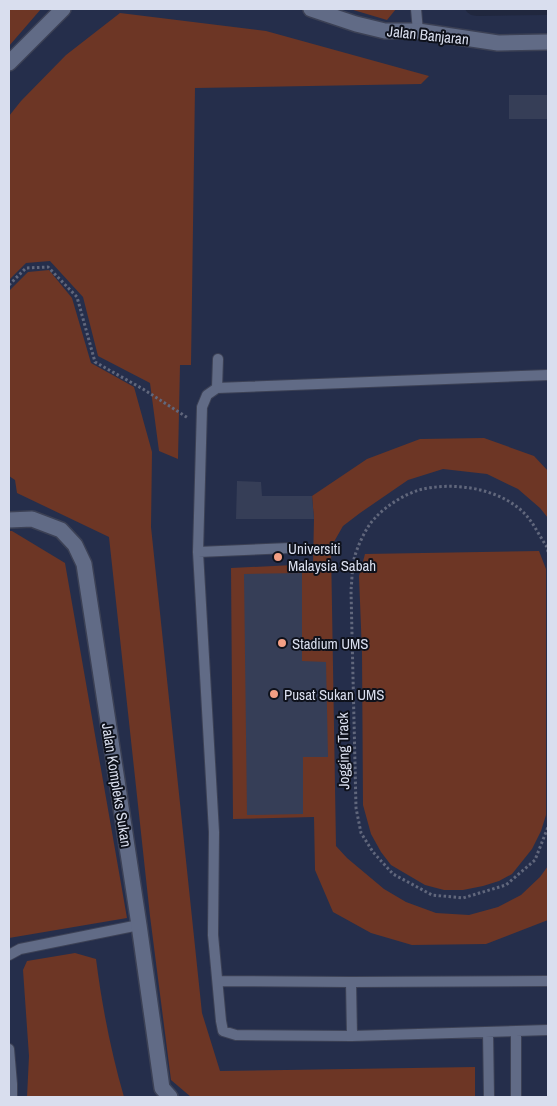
<svg xmlns="http://www.w3.org/2000/svg" width="557" height="1106" viewBox="0 0 557 1106" font-family="'Archivo Narrow',sans-serif">
  <style>
    .built { fill: #252e4b }
    .green { fill: #6d3625 }
    .building { fill: #363e57 }
    .lines { fill: none; stroke-linecap: round; stroke-linejoin: round }
    .service-casing { stroke: #3c4155; stroke-width: 12 }
    .minor-casing { stroke: #3c4155; stroke-width: 18 }
    .path { stroke: #61677c; stroke-width: 3; stroke-dasharray: 2.5 2.5; stroke-linecap: butt }
    .service { stroke: #616b86; stroke-width: 10 }
    .minor { stroke: #616b86; stroke-width: 15 }
    .poi-dot { fill: #f39f85; stroke: #0e111b; stroke-width: 2 }
    .labels { text-anchor: middle; dominant-baseline: central; stroke-width: 4; stroke-linejoin: round; paint-order: stroke }
    .street-label { font-size: 15px; fill: #d9deee; stroke: #0e111b }
    .poi-label { font-size: 15px; fill: #d9deee; stroke: #0e111b; text-anchor: start }
  </style>
  <rect width="100%" height="100%" fill="#20273e"/>
  <path class="built" d="M9 9H465L467 12 471 15 477 16 548 15V1097H9Z"/>
  <path class="green" d="M9 9H41L9 46Z
    M350 9H396L387 20Z
    M120 13 266 31 429 76 421 84 195 88 191 365H180L178 459 159 451 150 383 98 356 83 297 50 261 26 263 9 280V116L21 101 66 55Z
    M49 270 72 298 91 363 134 387 152 452 151 527 202 1013 220 1071 475 1067V1097H191L171 1080 150 916 109 537 17 493 15 480 9 476V291L28 272Z
    M484 438 534 456 548 471V518L540 508 518 489 487 474 443 469 408 480 360 513 343 526 331 547 336 846 347 858 384 889 406 902 436 913 469 915 498 907 521 895 540 877 548 866V920L486 944 412 945 371 933 333 912 315 870 314 817 233 819 231 568 313 564 314 519 312 496 367 459 420 439Z
    M9 531H12L65 563 127 918 9 938Z
    M539 551 546 569V815L541 831 532 849 512 874 499 881 483 886 463 890H444L425 885 391 865 381 852 371 834 363 805 362 653 359 576 365 554Z
    M75 953 96 959C102 1006 111 1052 124 1097H27L29 1056 23 970 27 961Z"/>
  <path class="building" d="M509 95H548V119H509Z
    M237 481 261 482 262 496H312L314 519H236Z
    M302 573V661L326 662 328 757H303V814L247 815 244 574Z"/>
  <g class="lines">
    <defs>
      <path id="service" d="M416 9 418 31
        M548 375 217 388 207 395 202 407 198 552 214 832 213 935 221 1021 223 1031 236 1035 352 1036 548 1030
        M217 388 218 359
        M198 552 290 548
        M9 955 20 949 139 925
        M218 981 351 982 548 981
        M351 982 352 1036
        M488 1032 489 1097
        M9 1049 12 1084V1097
        M516 1097V1031"/>
      <path id="minor" d="M311 9 356 24 385 31H418L498 43 548 42
        M9 63 63 9
        M9 520 32 519 61 530 75 545 84 564 139 925 162 1088 170 1097"/>
    </defs>
    <use href="#service" class="service-casing"/>
    <use href="#minor" class="minor-casing"/>
    <path class="path" d="M9 285 26 268 48 267 77 297 95 362 143 389 188 418
      M548 552 547 547C540 537 534 524 526 515 501 488 453 481 419 490 403 495 386 506 375 518 366 527 357 547 354 559 352 569 352 580 351 590L356 808 361 833 373 852 393 874 432 895 463 898 506 885 535 860 548 827"/>
    <use href="#service" class="service"/>
    <use href="#minor" class="minor"/>
  </g>
  <g class="poi-dot">
    <circle cx="278" cy="557" r="5"/>
    <circle cx="282" cy="643" r="5"/>
    <circle cx="274" cy="694" r="5"/>
  </g>
  <g class="labels">
    <g class="street-label">
      <text transform="translate(428 35) rotate(6)">Jalan Banjaran</text>
      <text transform="translate(343 751) rotate(-91)">Jogging Track</text>
      <text transform="translate(117 785) rotate(81)">Jalan Kompleks Sukan</text>
    </g>
    <g class="poi-label">
      <text x="288" y="548">Universiti<tspan x="288" dy="17">Malaysia Sabah</tspan></text>
      <text x="292" y="643">Stadium UMS</text>
      <text x="284" y="694">Pusat Sukan UMS</text>
    </g>
  </g>
  <rect width="557" height="1106" fill="none" stroke="#d9deee" stroke-width="20"/>
</svg>
